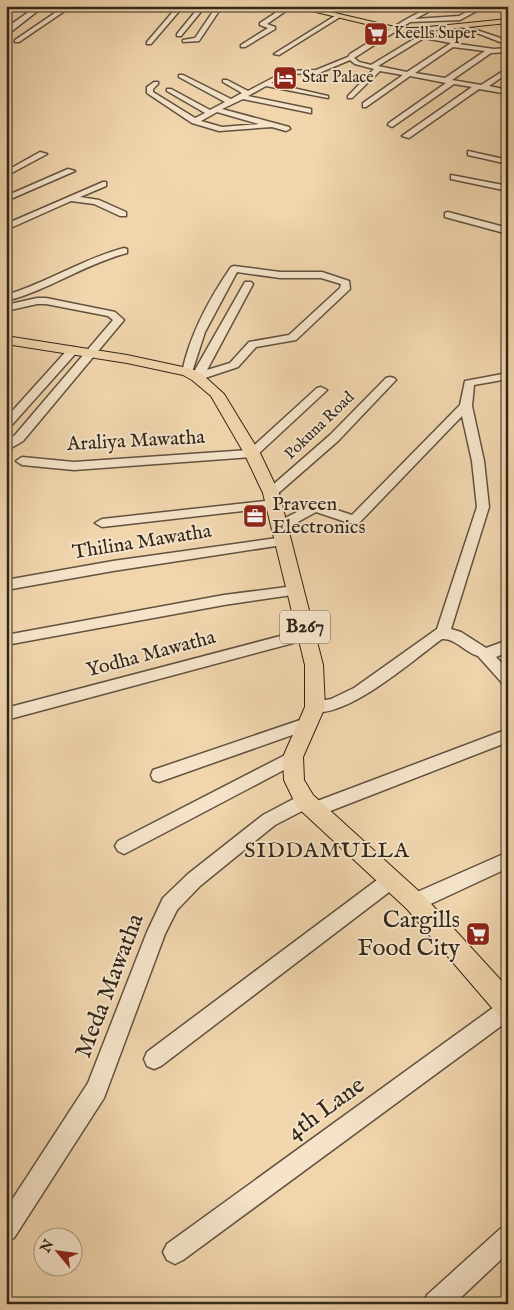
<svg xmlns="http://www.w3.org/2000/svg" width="514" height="1310" viewBox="0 0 514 1310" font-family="'IM FELL English',serif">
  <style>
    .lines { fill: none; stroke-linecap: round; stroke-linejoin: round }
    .minor-casing { stroke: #61523f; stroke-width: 3 }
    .major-casing { stroke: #31271a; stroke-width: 2 }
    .minor { fill: #f5e4ca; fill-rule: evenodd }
    .major { fill: #f0d5ad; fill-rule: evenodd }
    .labels { text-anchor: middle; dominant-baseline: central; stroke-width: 4; stroke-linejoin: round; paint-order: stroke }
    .far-poi-label { font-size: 16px; fill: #31271a; stroke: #f5e4ca; text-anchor: start }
    .far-street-label { font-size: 16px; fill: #31271a; stroke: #f5e4ca }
    .shield { fill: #f5e4ca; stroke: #6c604f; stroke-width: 1 }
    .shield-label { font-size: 19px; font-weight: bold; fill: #31271a }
    .street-label { font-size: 20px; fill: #31271a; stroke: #f5e4ca }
    .poi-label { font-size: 20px; fill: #31271a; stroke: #f5e4ca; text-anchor: start }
    .quarter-label { font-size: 22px; letter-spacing: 1px; fill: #31271a; stroke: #f5e4ca }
    .near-poi-label { font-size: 24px; fill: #31271a; stroke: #f5e4ca; text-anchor: end }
    .near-street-label { font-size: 24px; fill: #31271a; stroke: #f5e4ca }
  </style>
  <rect width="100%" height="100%" fill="#f0d5ad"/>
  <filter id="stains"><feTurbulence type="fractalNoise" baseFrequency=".004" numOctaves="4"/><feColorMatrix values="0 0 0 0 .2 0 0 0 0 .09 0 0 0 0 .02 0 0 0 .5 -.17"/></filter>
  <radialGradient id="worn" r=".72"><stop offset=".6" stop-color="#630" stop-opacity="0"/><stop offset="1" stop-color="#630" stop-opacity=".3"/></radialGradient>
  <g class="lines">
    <defs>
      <path id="minor" d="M37 6H44L12 31 6 32V28Z
        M65 6H72L19 42H15V40Z
        M286 6H293L267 24 275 27V29L245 47H241V45L268 28 260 25V23Z
        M328 6H337L323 12 318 11Z
        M431 6H439L415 19 459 16 478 6H486L460 20 410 22 354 58 359 62 371 65 419 36 415 30 418 28 425 35 458 41V44L494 49 508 48V52L491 53 452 80 481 85 508 68V73L489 86 508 90V94L479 89 409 138 402 136 472 87 454 84 392 127 388 125 389 123 446 83 410 76 366 107H363V103L403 75 380 71 352 98H348V96L374 69 355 64 350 60 319 73 289 74 271 83 328 96V98L266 86 248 96 311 109V113L243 99 222 109 289 127 290 129 286 131 272 127 219 131 192 123 147 93V87L154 82H158V84L153 89V92L195 118 205 113 167 91V89H171L210 110 225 102 179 77V75H183L231 99 242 93 223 82V80H227L248 91 286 71 316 70 348 57 350 54 405 20ZM424 38 451 43 407 72 378 66ZM453 47 485 51 445 78 415 73ZM217 112 259 124 222 127 201 121Z
        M199 7 204 8 181 36H177V34Z
        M216 7 221 8 199 41 183 42V40L195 38Z
        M176 8 181 9 151 44H147V42Z
        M338 14 340 17 279 55 274 54Z
        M462 25 503 39 508 38V42H500L462 27Z
        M468 151 508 160V164L468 155Z
        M40 152 47 154 6 176V171Z
        M68 169 75 171 6 201V196Z
        M451 175 508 186V191L451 179Z
        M103 182H106V186L80 197 99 200 126 212V216H120L94 204 71 201 6 230V224Z
        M448 212 508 228V234L445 217V213Z
        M124 248 127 249V253C85 264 49 290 6 301V295C47 283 82 259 124 248Z
        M234 266 280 272H322L349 281 350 289 296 340 256 347 238 367 202 379H193L191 377 245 282H251L253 284 207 370 230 363 249 342 289 335 340 288 341 284 321 278H280L237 272 205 332 192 372 187 375 183 374 182 372C190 334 209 299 231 267Z
        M37 298H46L115 312 124 320 23 441 6 451V441L15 435 113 320 108 316 46 304H37L6 311V305Z
        M73 347 78 350 77 352 10 427 6 428V418L69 348Z
        M508 373V379L474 385 472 406 484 461 489 507 451 629 461 632 486 648 508 640V652L496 657 508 670V686L503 684 478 656C465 652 455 638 442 639 414 659 344 722 309 711L307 707 309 703 331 699 354 688 437 629 477 507 472 461 462 416 359 523H349L316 512 285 529H275L273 526 275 523 315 503 352 515 460 405 465 381Z
        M390 377 394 378 396 380 394 382 338 441 275 496H267L265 493 267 490 330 435 386 378Z
        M321 387 327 390 325 392 256 456 252 457 74 470 22 465 16 461 22 457 74 462 249 450 317 388Z
        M274 500 279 501 280 504 279 507 102 527 95 523 102 519Z
        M284 537 289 538 291 541 289 544 113 571 6 590V580L113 561Z
        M294 586 299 588 301 591 299 594 224 605 6 645V635L224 595Z
        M307 629 312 630 314 634 312 638 6 720V708Z
        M309 717 315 719 317 723 315 727 159 782 153 780 151 775 153 770Z
        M508 729V742L320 815 314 817 308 815 306 809 275 825 200 886 177 910 165 934 104 1098 14 1238 6 1242V1209L88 1083 147 932 163 898 188 874 263 815 299 796 305 794 311 796 314 801 312 803Z
        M293 751 299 752 301 757 299 762 130 851 124 854 118 851 115 846 118 841Z
        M508 852V868L422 908 415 910 408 908 406 902 408 896Z
        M391 872 397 874 400 880 397 886 161 1066 154 1069 147 1066 144 1059 147 1052 385 874Z
        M508 999V1021L183 1260 175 1264 167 1260 163 1252 167 1244 501 1002Z
        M508 1225V1253L454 1304H424L427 1295 500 1229Z"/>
      <path id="major" d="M119 6H253L250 8 159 11Z
        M291 6H305L399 28H418L508 19V23L418 32H399Z
        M6 336 127 355 192 369 202 374 224 394 260 453 279 493 323 665 325 707 303 757 304 780 313 795 423 895 508 988V1019L499 1016 407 909 297 807 284 780 283 757 305 707V665L263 493 244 453 211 396 192 380 183 375 127 363 6 344Z"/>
    </defs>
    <use href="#minor" class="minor-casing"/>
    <use href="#major" class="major-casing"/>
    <use href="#minor" class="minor"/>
    <use href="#major" class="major"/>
  </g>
  <defs>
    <symbol id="supermarket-square" viewBox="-11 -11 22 22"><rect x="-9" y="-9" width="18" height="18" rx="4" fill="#8f2418" stroke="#f5e4ca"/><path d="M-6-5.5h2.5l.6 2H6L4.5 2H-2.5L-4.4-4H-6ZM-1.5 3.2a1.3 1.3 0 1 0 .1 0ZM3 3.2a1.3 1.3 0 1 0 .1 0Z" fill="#fff"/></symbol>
    <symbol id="hotel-square" viewBox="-11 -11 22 22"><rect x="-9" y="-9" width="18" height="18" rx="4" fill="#8f2418" stroke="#f5e4ca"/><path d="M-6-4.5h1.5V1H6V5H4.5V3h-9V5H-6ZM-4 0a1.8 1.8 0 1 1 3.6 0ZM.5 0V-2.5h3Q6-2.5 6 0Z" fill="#fff"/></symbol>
    <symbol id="office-square" viewBox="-11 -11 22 22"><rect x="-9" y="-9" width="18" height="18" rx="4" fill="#8f2418" stroke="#f5e4ca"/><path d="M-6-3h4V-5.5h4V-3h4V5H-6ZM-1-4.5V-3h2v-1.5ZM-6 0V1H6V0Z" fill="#fff"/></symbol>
  </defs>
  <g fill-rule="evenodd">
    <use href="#supermarket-square" x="362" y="20" width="28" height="28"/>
    <use href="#hotel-square" x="271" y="64" width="28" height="28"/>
    <use href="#office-square" x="241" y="502" width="28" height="28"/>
    <use href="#supermarket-square" x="464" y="920" width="28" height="28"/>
  </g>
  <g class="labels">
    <g class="far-poi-label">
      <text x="394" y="34">Keells Super</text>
      <text x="302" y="78">Star Palace</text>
    </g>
    <g class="far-street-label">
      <text transform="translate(320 426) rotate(-44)">Pokuna Road</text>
    </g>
    <rect class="shield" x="280" y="610.5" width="50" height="33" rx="4"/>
    <g class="shield-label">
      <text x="305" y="627">B267</text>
    </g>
    <g class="street-label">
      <text transform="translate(136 441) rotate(-3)">Araliya Mawatha</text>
      <text transform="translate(142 542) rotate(-9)">Thilina Mawatha</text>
      <text transform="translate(151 654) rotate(-15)">Yodha Mawatha</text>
    </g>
    <g class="poi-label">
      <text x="272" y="504">Praveen<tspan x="272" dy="23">Electronics</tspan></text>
    </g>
    <g class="quarter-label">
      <text x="327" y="851">SIDDAMULLA</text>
    </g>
    <g class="near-poi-label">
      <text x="460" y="920">Cargills<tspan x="460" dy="28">Food City</tspan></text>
    </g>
    <g class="near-street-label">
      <text transform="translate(110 986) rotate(-69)">Meda Mawatha</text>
      <text transform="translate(326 1109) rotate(-36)">4th Lane</text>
    </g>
  </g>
  <rect width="514" height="1310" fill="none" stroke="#f0d5ad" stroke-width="25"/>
  <rect x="8" y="8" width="499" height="1295" fill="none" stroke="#31271a" stroke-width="2.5"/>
  <rect x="12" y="12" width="489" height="1285" fill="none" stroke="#31271a"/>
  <g transform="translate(58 1252) rotate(299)"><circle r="24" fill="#f5e4ca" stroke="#a79884"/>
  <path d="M0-4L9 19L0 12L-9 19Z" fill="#8f2418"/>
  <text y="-8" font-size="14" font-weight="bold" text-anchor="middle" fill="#31271a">N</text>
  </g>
  <rect width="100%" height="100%" filter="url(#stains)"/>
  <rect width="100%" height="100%" fill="url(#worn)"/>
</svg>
